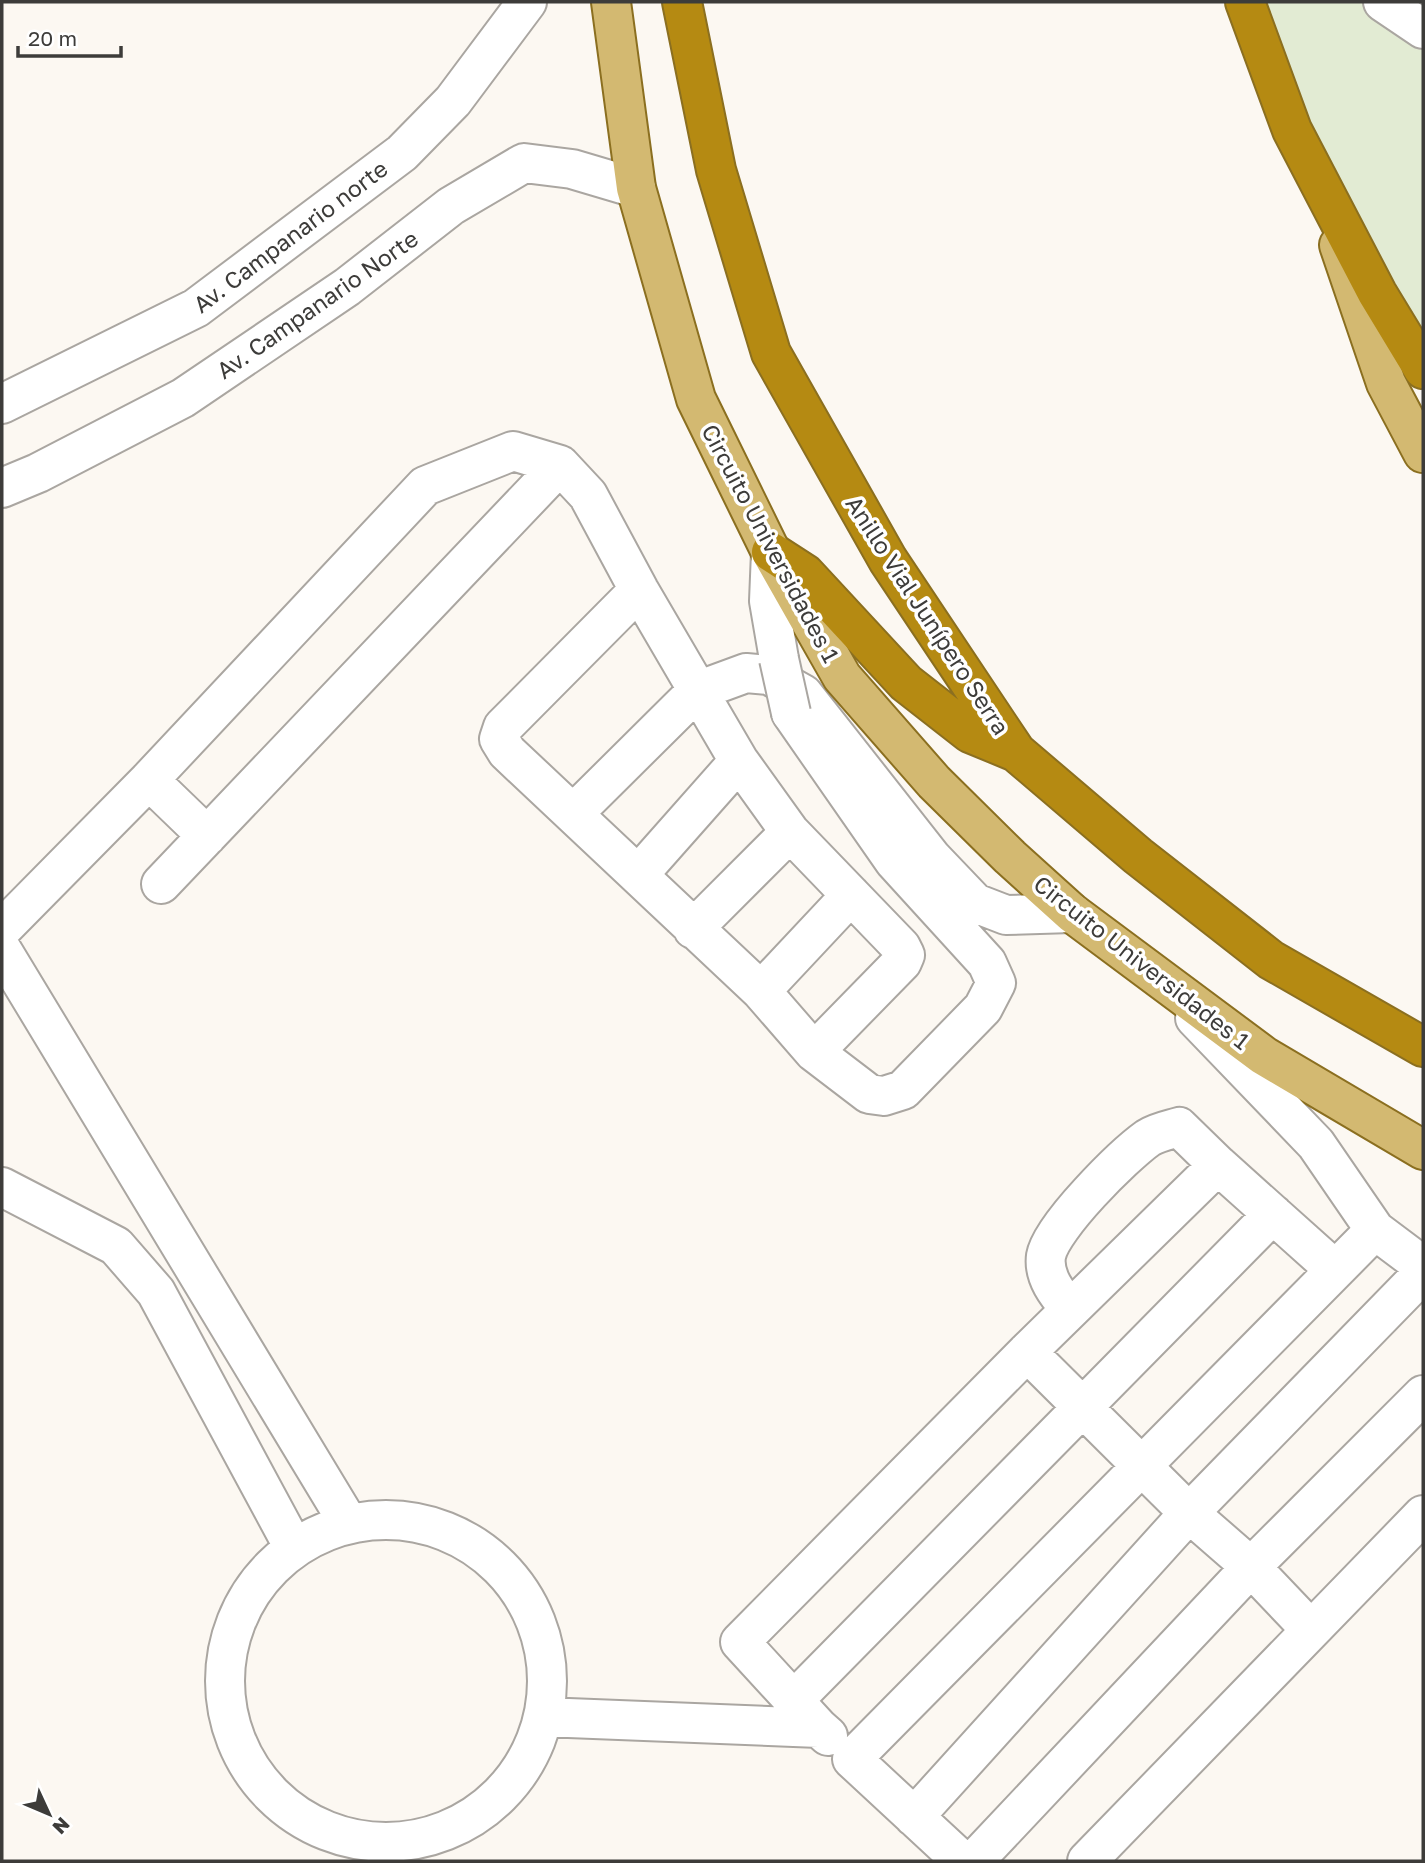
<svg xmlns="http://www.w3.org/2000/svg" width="1425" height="1863" viewBox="0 0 1425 1863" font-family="'Golos Text',sans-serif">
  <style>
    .green { fill: #e2ebd3 }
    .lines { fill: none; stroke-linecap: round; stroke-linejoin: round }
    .minor-casing { stroke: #aaa6a1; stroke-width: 42 }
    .major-casing { stroke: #8b6f20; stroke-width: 42 }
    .highway-casing { stroke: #8b6f20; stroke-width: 42 }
    .minor { stroke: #fff; stroke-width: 38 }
    .major { stroke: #d3b971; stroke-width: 38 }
    .highway { stroke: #b58a12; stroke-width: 38 }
    .minor-bridge-casing { stroke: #aaa6a1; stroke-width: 42; stroke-linecap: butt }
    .minor-bridge { stroke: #fff; stroke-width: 38 }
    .labels { text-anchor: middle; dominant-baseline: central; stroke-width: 7; stroke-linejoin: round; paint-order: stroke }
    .street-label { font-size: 23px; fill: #3d3c3a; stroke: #fff }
  </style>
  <rect width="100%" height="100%" fill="#fcf8f2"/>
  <path class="green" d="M1245 2H1383L1423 29V369Z"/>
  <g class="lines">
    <defs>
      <path id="minor" d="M1383 2 1423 29
        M2 404 196 308 402 153 453 101 527 2
        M2 488 38 473 183 398 347 287 451 206 524 163 572 169 636 188
        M771 552 769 601 779 659
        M639 590 503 727 499 739 507 752 761 991 814 1052 869 1094 884 1096 903 1090 983 1008 996 983 987 963 894 861 791 713
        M149 780 207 836
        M573 814 697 691 746 673 769 675 803 694 932 858 975 903 1006 915 1072 913
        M639 874 739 761
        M161 884 560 465
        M2 929 149 780 425 486 513 451 560 465 588 495 639 590 739 761 790 832 901 947 905 955 902 962 814 1052
        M693 929 790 832
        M2 950 349 1524
        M761 991 851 895
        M1195 1018 1316 1144 1375 1230 1423 1266
        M2 1187 116 1246 156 1292 294 1548
        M1070 1309C1058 1295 1043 1277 1046 1256 1051 1227 1123 1156 1148 1138 1157 1132 1169 1130 1179 1127L1218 1165
        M1027 1352 1189 1513 1251 1567 1311 1630
        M225 1681a161 161 0 1 1 322 0a161 161 0 1 1-322 0Z
        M793 1701 1273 1214
        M543 1717 819 1728 828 1736
        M819 1728 740 1642 1027 1352 1218 1165 1334 1269
        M914 1817 1189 1513 1423 1273
        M962 1861 852 1759 1375 1230
        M974 1861 1251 1567 1423 1395
        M1087 1861 1423 1515"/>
      <path id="major" d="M611 2 636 188 696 399 771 552 842 677 934 782 1010 857 1072 913 1264 1056 1423 1150
        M1339 245 1386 383 1423 453"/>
      <path id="highway" d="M682 2 716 170 771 353 888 560 1016 752 1138 856 1271 960 1423 1047
        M1245 2 1292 130 1377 293 1423 369
        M771 552 805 574 906 683 970 733 1016 752"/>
    </defs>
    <use href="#minor" class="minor-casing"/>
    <use href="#major" class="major-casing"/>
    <use href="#highway" class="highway-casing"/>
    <use href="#minor" class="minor"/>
    <use href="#major" class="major"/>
    <use href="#highway" class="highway"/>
    <defs>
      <path id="minor-bridge" d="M779 659 791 713"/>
    </defs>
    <use href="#minor-bridge" class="minor-bridge-casing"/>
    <use href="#minor-bridge" class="minor-bridge"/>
  </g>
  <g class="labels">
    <g class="street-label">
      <text transform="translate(290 236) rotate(-37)">Av. Campanario norte</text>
      <text transform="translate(317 304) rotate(-35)">Av. Campanario Norte</text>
      <text transform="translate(771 543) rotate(62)">Circuito Universidades 1</text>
      <text transform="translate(928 615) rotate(57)">Anillo Vial Junípero Serra</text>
      <text transform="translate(1142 962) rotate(38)">Circuito Universidades 1</text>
    </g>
  </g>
  <rect width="1425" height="1863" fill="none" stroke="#3d3c3a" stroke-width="7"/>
  <g transform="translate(49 1814) rotate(134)" stroke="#ffffff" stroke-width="5" paint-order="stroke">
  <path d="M0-5L12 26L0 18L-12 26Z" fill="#3d3c3a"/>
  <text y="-10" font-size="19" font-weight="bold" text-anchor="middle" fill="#3d3c3a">N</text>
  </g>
  <path d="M18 46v10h103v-10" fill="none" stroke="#3d3c3a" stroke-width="3.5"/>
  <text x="28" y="46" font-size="21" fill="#3d3c3a" stroke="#ffffff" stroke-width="5" paint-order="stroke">20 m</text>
</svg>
